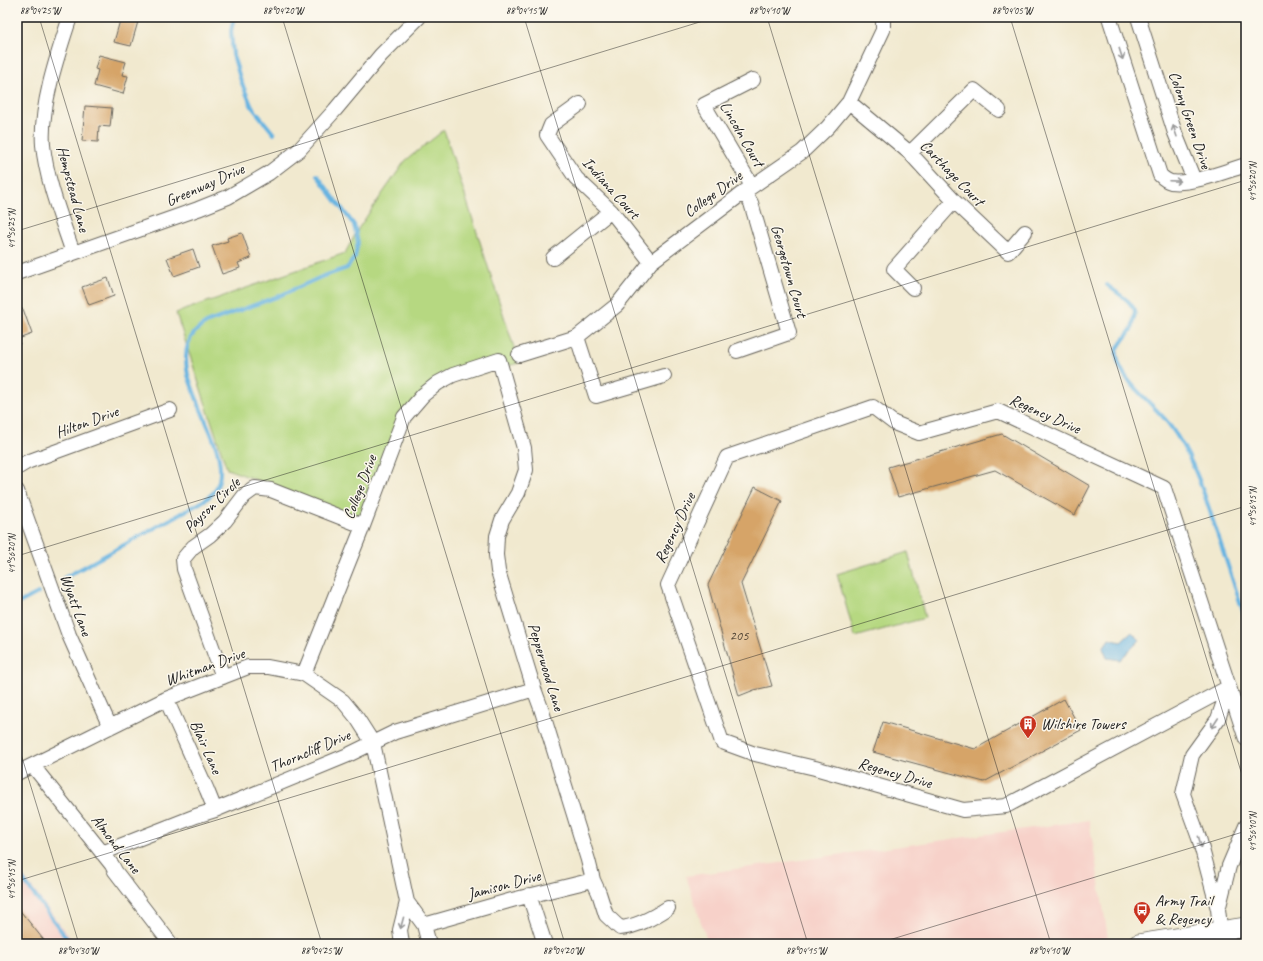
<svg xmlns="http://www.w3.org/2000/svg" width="1263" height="961" viewBox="0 0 1263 961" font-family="Caveat,sans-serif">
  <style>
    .built { fill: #f7d1c9 }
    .green { fill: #b6d881; stroke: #697a4e }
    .water { fill: #67b4e1; stroke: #42687e }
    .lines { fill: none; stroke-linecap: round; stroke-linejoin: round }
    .stream { stroke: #67b4e1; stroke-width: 4 }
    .building { fill: #d6a468 }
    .minor-casing { stroke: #67645b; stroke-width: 16 }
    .secondary-casing { stroke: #67645b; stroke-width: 21 }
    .minor { stroke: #fff; stroke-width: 14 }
    .secondary { stroke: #fff; stroke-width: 19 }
    .oneway { stroke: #999 }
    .ticks { fill: none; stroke: #1c1c1c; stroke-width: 1; stroke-opacity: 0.45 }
    .labels { text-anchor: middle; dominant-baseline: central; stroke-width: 3; stroke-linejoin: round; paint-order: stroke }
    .number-label { font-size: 14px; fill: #4a3e2f }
    .street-label { font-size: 16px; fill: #1c1c1c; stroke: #fbf7ec }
    .poi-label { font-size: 16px; fill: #1c1c1c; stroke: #fbf7ec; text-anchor: start }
    .neatline { fill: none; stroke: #1c1c1c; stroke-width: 1.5 }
    .ticks-label { font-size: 10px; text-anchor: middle; fill: #1c1c1c }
  </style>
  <rect width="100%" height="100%" fill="#fbf7ec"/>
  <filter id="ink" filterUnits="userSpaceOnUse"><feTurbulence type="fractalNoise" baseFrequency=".025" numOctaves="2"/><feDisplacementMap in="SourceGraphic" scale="8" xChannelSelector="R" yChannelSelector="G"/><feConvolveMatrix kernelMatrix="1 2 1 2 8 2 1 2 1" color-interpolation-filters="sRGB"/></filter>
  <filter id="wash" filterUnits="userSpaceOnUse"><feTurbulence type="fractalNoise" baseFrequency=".012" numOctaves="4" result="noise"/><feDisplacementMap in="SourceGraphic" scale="16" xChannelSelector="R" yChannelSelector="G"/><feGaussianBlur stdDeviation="0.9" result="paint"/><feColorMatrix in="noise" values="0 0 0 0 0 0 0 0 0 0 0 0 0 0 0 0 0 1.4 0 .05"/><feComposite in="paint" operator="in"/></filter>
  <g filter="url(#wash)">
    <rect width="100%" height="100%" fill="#f1e9cf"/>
    <path class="built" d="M1089 820 1109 944H708L686 876Z
      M17 868 75 944H17Z"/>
    <path class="green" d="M444 130 519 363 454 381 434 394 407 418 370 522 227 469 176 313 345 253 360 226 405 161Z
      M908 552 925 618 855 637 837 574Z"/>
    <path class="water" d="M1132 632 1140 640 1120 660 1107 658 1103 648 1109 639 1121 642Z"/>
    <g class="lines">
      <path class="stream" d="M234 17 231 31 233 55 241 81 252 107 274 134
        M1107 285 1128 301 1135 310C1134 315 1134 323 1132 328 1128 336 1115 346 1117 356 1120 381 1154 404 1168 423 1191 453 1203 489 1214 524 1225 556 1235 588 1246 620
        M64 578 200 503C206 499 213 495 216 489 228 465 211 434 202 412 197 400 192 387 188 375 183 352 186 334 208 322L279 296 321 277 347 268 355 257 358 242 354 225 317 175
        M17 604 38 593
        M17 872 71 944"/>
    </g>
    <g id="blocks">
      <path class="building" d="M121 17H133L139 18 131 46 114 42Z
        M99 55 126 62 122 75 128 76 123 94 94 86 98 70 95 69Z
        M85 106 112 108 110 127 99 126 98 142 82 141Z
        M242 233 251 258 238 263 240 268 222 274 212 246 228 241 227 238Z
        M193 249 199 267 174 276 167 258Z
        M108 278 114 296 89 305 82 287Z
        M23 309 32 334 18 339 20 344 17 345V311Z
        M1002 434 1090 486 1075 515 995 470 898 497 888 467Z
        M755 487 782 501 741 584 772 686 754 690 739 696 708 585Z
        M1064 699 1081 730 984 782 873 752 883 722 975 749Z
        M17 907 47 944H17Z"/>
    </g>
  </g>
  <g filter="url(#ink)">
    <use href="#blocks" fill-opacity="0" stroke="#67645b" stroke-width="1"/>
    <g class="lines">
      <defs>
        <path id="minor" d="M70 17C58 54 40 106 43 145 46 179 62 220 73 253
          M1109 17 1160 175C1163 178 1167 181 1171 182 1191 185 1226 171 1246 165
          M1138 17 1175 133 1194 180
          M849 102 910 153 954 201 1008 252 1025 232
          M580 104 551 125 547 135 576 178 611 211 651 262
          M910 153 974 90 999 110
          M752 186 704 105 753 80
          M553 258 611 211
          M17 273 198 209 228 197 269 173 299 150 335 110 381 55 419 17
          M913 288 894 269 954 201
          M577 337 596 396 664 376
          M737 351 789 333 751 203 744 192
          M519 355 577 337 617 305 651 262 744 192 802 152 828 127 849 102 883 30V17
          M873 407 894 423 919 433 998 411 1164 488 1229 687 1006 806 963 810 815 768 755 754 722 742 668 585 727 457Z
          M17 468 27 462 170 410
          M17 491 69 635 110 727
          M304 674 363 526 404 417 423 395 438 383 453 375 499 360 524 448 526 470 518 493 502 520 497 536 496 555 498 571 534 689 541 708 588 860 593 880 599 893 606 915 620 928C637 927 654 917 668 908
          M223 677 184 569 183 559 193 547 210 535 225 521 244 496 255 488 271 490 363 526
          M1229 687 1246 739
          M166 699 207 790 215 810
          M33 766 112 865 115 871 171 944
          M17 773 166 699 248 667H268L304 674 343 701 357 718 373 743 407 902 424 925 429 944
          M102 853 196 816 215 810 348 755 395 732 534 689
          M529 895 545 944
          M1219 906 1229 866 1246 826
          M424 925 512 900 593 880
          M402 944 400 930 407 902
          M1222 944 1218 909 1199 838 1183 794 1192 755 1218 719 1229 687"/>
        <path id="secondary" d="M1138 944 1246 927"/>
      </defs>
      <use href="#minor" class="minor-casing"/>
      <use href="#secondary" class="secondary-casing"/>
      <use href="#minor" class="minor"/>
      <use href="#secondary" class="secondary"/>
    </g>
    <defs><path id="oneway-shaft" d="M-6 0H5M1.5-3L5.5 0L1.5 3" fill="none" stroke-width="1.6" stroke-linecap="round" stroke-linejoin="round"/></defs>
    <g class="oneway">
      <use href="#oneway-shaft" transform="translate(1121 54) rotate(72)"/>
      <use href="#oneway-shaft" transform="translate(1175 131) rotate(-109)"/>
      <use href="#oneway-shaft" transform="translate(1175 181) rotate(2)"/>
      <use href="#oneway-shaft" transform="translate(1215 723) rotate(123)"/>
      <use href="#oneway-shaft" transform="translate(1200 842) rotate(74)"/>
      <use href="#oneway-shaft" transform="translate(402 923) rotate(105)"/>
    </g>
  </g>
  <path class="ticks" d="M39 17 322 944M282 17 565 944M524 17 808 944M767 17 1051 944M1010 17 1246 788M17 231 716 17M17 556 1246 180M17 741 79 944M17 881 1246 506M876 944 1246 831"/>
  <defs>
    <symbol id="building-pin" viewBox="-11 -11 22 30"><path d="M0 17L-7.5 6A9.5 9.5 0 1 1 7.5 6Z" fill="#c8321e" stroke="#fbf7ec"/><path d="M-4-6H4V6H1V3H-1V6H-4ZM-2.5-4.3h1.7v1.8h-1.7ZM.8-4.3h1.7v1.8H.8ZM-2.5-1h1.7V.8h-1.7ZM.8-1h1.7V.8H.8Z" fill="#fff"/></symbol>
    <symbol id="bus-pin" viewBox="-11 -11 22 30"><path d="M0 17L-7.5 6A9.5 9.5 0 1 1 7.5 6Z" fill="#c8321e" stroke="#fbf7ec"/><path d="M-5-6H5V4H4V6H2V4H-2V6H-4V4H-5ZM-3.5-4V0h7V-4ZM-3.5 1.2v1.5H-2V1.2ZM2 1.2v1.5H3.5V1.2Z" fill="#fff"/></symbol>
  </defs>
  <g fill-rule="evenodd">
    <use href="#building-pin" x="1018" y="714" width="20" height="27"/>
    <use href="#bus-pin" x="1132" y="900" width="20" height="27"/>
  </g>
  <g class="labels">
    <g class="number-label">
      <text x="739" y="635">205</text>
    </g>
    <g class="street-label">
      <text transform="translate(1190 120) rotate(71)">Colony Green Drive</text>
      <text transform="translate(742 134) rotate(60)">Lincoln Court</text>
      <text transform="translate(952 173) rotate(46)">Carthage Court</text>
      <text transform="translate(205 185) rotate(-24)">Greenway Drive</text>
      <text transform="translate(611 188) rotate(48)">Indiana Court</text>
      <text transform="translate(73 189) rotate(75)">Hempstead Lane</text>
      <text transform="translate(713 194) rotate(-36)">College Drive</text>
      <text transform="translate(789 271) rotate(74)">Georgetown Court</text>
      <text transform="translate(1045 414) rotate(24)">Regency Drive</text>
      <text transform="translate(87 422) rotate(-20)">Hilton Drive</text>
      <text transform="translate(360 487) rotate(-69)">College Drive</text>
      <text transform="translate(212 505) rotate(-44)">Payson Circle</text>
      <text transform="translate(675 528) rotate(-65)">Regency Drive</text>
      <text transform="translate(76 605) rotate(70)">Wyatt Lane</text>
      <text transform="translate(205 667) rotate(-20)">Whitman Drive</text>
      <text transform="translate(546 667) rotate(73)">Pepperwood Lane</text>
      <text transform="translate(206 747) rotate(66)">Blair Lane</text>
      <text transform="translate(310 751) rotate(-23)">Thorncliff Drive</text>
      <text transform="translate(895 773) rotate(16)">Regency Drive</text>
      <text transform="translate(116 844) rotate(52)">Almond Lane</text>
      <text transform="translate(504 885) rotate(-15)">Jamison Drive</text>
    </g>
    <g class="poi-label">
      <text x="1041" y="724">Wilshire Towers</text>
      <text x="1155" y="901">Army Trail<tspan x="1155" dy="18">&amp; Regency</tspan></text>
    </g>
  </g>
  <rect width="1263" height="961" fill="none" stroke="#fbf7ec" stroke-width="44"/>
  <rect x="22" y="22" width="1219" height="917" class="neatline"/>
  <g class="ticks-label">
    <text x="40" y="14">88°04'25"W</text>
    <text x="283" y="14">88°04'20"W</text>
    <text x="526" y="14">88°04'15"W</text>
    <text x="769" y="14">88°04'10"W</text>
    <text x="1012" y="14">88°04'05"W</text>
    <text transform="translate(1252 182) rotate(-90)" y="4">41°56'20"N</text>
    <text transform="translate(11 229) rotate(-90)" y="4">41°56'25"N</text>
    <text transform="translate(1252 507) rotate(-90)" y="4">41°56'15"N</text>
    <text transform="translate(11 554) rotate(-90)" y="4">41°56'20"N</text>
    <text transform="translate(1252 832) rotate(-90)" y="4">41°56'10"N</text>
    <text transform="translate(11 880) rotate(-90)" y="4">41°56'15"N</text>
    <text x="78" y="954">88°04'30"W</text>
    <text x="321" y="954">88°04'25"W</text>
    <text x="563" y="954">88°04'20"W</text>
    <text x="806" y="954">88°04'15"W</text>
    <text x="1049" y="954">88°04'10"W</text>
  </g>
</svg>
